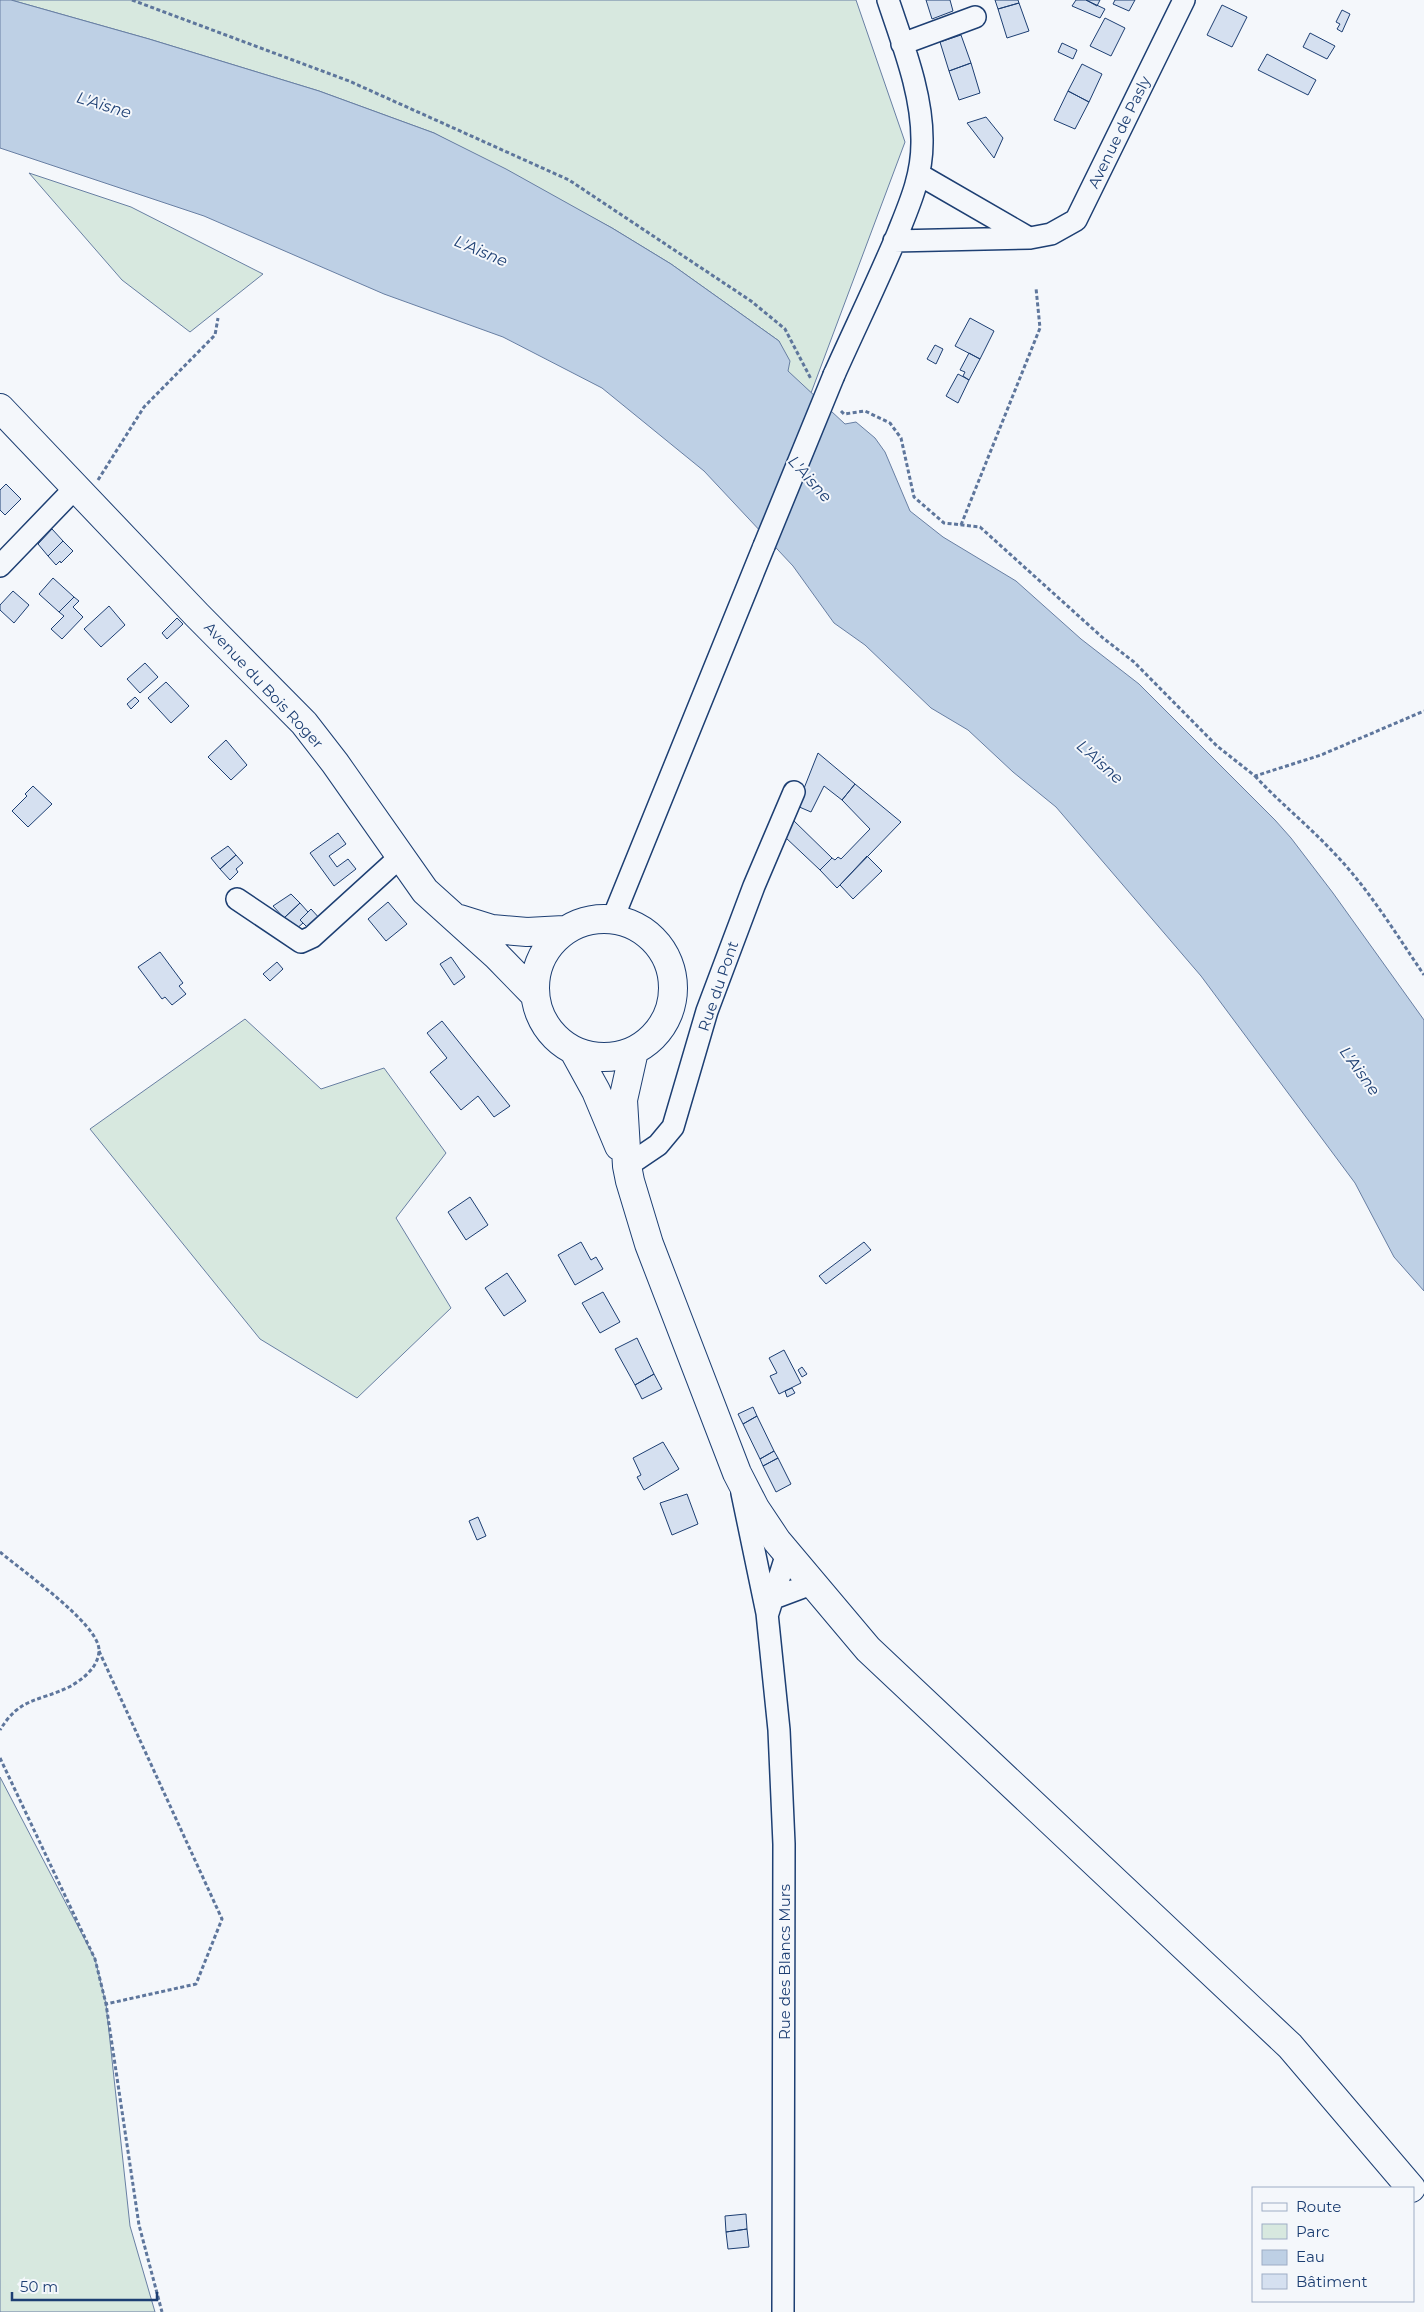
<svg xmlns="http://www.w3.org/2000/svg" width="1424" height="2312" viewBox="0 0 1424 2312" font-family="Montserrat,sans-serif">
  <style>
    .green { fill: #d7e8df; stroke: #687fa3 }
    .water { fill: #bed0e5; stroke: #687fa3 }
    .building { fill: #d5e0f0; stroke: #1d3f73 }
    .lines { fill: none; stroke-linecap: round; stroke-linejoin: round }
    .minor-casing { stroke: #1d3f73; stroke-width: 24 }
    .major-casing { stroke: #1d3f73; stroke-width: 30 }
    .path { stroke: #5e769c; stroke-width: 3; stroke-dasharray: 4 2.5; stroke-linecap: butt }
    .minor { stroke: #f4f7fb; stroke-width: 21 }
    .major { stroke: #f4f7fb; stroke-width: 28 }
    .minor-bridge-casing { stroke: #1d3f73; stroke-width: 24; stroke-linecap: butt }
    .minor-bridge { stroke: #f4f7fb; stroke-width: 21 }
    .labels { text-anchor: middle; dominant-baseline: central; stroke-width: 4; stroke-linejoin: round; paint-order: stroke }
    .street-label { font-size: 15px; fill: #1d3f73; stroke: #f4f7fb }
    .water-label { font-size: 16px; font-style: italic; fill: #1d3f73; stroke: #f4f7fb }
  </style>
  <rect width="100%" height="100%" fill="#f4f7fb"/>
  <path class="green" d="M11 0H856L905 142 811 393 787 371 779 341 671 264 612 228 434 133 319 91 149 39Z
    M29 173 131 207 263 274 190 332 122 280Z
    M245 1019 321 1089 384 1068 446 1153 396 1218 451 1308 357 1398 260 1339 90 1129Z
    M0 1777 95 1959 106 2004 130 2226 155 2312H0Z"/>
  <path class="water" d="M0 0H11L149 39 319 91 434 133 506 169 612 228 671 264 779 341 790 361 788 371 845 424 856 422 875 438 885 452 910 511 943 537 1016 581 1081 639 1139 684 1275 820 1291 838 1333 893 1424 1020V1291L1394 1257 1355 1183 1201 976 1056 807 1013 772 968 730 931 708 865 645 834 623 793 566 704 471 602 388 503 337 384 294 204 216 0 148Z"/>
  <path class="building" d="M926 0H950L953 11 932 19Z
    M995 0H1018L1019 3 998 9Z
    M1076 0H1086L1105 9 1100 18 1072 6Z
    M1086 0H1100L1097 6Z
    M1115 0H1135L1129 11 1113 4Z
    M1019 3 1029 31 1007 38 998 9Z
    M1222 5 1247 17 1232 47 1207 35Z
    M1342 10 1350 14 1342 32 1337 29 1340 24 1336 22Z
    M1105 18 1125 28 1111 56 1090 46Z
    M1310 33 1335 46 1327 59 1303 47Z
    M961 35 971 63 949 71 940 42Z
    M1062 43 1077 50 1073 59 1058 52Z
    M1267 54 1316 80 1308 95 1258 70Z
    M971 63 980 93 959 100 949 71Z
    M1082 64 1102 74 1089 102 1068 91Z
    M1068 91 1089 102 1075 129 1054 120Z
    M986 117 1003 138 994 158 967 123Z
    M970 318 994 331 980 359 955 346Z
    M935 345 943 349 936 364 927 359Z
    M969 353 980 359 969 380 963 376 965 372 960 370Z
    M958 374 969 380 958 403 946 396Z
    M6 484 21 499 5 515 0 510V490Z
    M52 529 63 541 48 556 38 544Z
    M63 541 73 551 61 563 60 561 56 565 48 556Z
    M53 578 74 597 59 612 39 594Z
    M13 591 29 605 14 623 0 610V605Z
    M74 597 79 601 73 607 83 617 62 639 51 629 64 616 59 612Z
    M109 606 125 625 101 647 84 629Z
    M177 618 183 624 167 639 162 633Z
    M145 663 158 677 140 693 127 679Z
    M166 682 189 706 171 723 148 698Z
    M135 697 139 701 131 709 127 704Z
    M226 740 247 765 231 780 208 757Z
    M818 753 855 784 842 800 824 786 811 812 797 806Z
    M855 784 901 822 837 888 820 870 832 858 835 860 838 857 841 859 870 829 842 800Z
    M33 786 52 804 28 827 12 811 27 796 25 794Z
    M792 819 832 858 820 870 785 837Z
    M338 833 346 844 329 856 337 867 348 859 356 869 334 886 310 853Z
    M228 846 236 855 220 869 211 858Z
    M236 855 243 863 236 869 238 872 230 880 220 869Z
    M867 856 882 871 853 899 840 885Z
    M291 894 300 903 284 918 273 906Z
    M388 902 407 924 386 941 368 919Z
    M300 903 308 912 300 920 303 923 295 930 284 918Z
    M311 909 322 921 312 932 300 920Z
    M160 952 183 983 179 986 186 994 172 1005 165 997 162 999 138 967Z
    M451 957 465 977 454 985 440 964Z
    M277 962 283 969 270 981 263 974Z
    M442 1021 510 1106 494 1117 478 1096 461 1110 430 1072 447 1058 427 1033Z
    M470 1197 488 1225 466 1240 448 1212Z
    M581 1242 591 1260 596 1257 603 1269 575 1285 558 1255Z
    M864 1242 871 1250 826 1284 819 1276Z
    M507 1273 526 1301 504 1316 485 1288Z
    M603 1292 620 1322 600 1333 582 1303Z
    M637 1338 654 1374 635 1385 615 1349Z
    M784 1350 801 1383 779 1394 770 1376 777 1373 769 1358Z
    M802 1367 807 1374 802 1377 798 1370Z
    M654 1374 662 1389 642 1399 635 1385Z
    M792 1388 795 1393 787 1397 785 1391Z
    M753 1407 757 1416 743 1424 738 1414Z
    M757 1416 774 1451 760 1459 743 1424Z
    M663 1442 679 1469 644 1490 637 1477 641 1475 633 1458Z
    M774 1451 778 1458 763 1466 760 1459Z
    M778 1458 791 1484 776 1492 763 1466Z
    M687 1494 698 1524 672 1535 660 1503Z
    M478 1517 486 1536 477 1540 469 1521Z
    M746 2214 747 2229 726 2232 725 2216Z
    M747 2229 749 2247 728 2249 726 2232Z"/>
  <g class="lines">
    <defs>
      <path id="minor" d="M902 44 975 17
        M920 175 1029 238
        M894 241 1030 238 1051 234 1076 220 1184 0
        M834 375C855 328 878 281 898 233 910 203 922 176 922 143 923 95 903 45 888 0
        M0 566 76 487
        M237 899 301 942 312 937 400 857
        M613 918 764 546
        M627 1166 658 1145 673 1127 707 1011 754 886 794 792
        M742 1493 767 1613 779 1730 784 1844 783 2312
        M774 1598 814 1583
        M768 1613 787 1553"/>
      <path id="major" d="M0 408 197 615 304 723 335 763 425 891 496 955 534 994
        M535 988a69 69 0 1 1 138 0a69 69 0 1 1-138 0Z
        M460 919 492 929 527 932 564 930
        M574 1051 596 1091 619 1146
        M634 1051 623 1100 627 1166 630 1181 649 1244 737 1473 755 1508 777 1541 868 1649 1290 2046 1411 2188"/>
    </defs>
    <use href="#minor" class="minor-casing"/>
    <use href="#major" class="major-casing"/>
    <path class="path" d="M132 0 349 81 569 180 751 301 785 329 811 379
      M841 411 844 414 865 411 890 423 901 438 914 497 944 523 980 527 1103 638 1134 662 1217 746 1255 776 1321 755 1424 711
      M98 480 144 407 215 335 218 318
      M961 525 1040 328 1036 288
      M1255 776C1280 803 1309 826 1334 853 1369 889 1396 934 1424 975
      M0 1552C21 1570 99 1624 99 1650 99 1667 82 1680 69 1687 38 1702 20 1697 0 1730
      M99 1651 222 1919 196 1984 106 2004
      M0 1758 95 1959 106 2004 139 2225 162 2312"/>
    <use href="#minor" class="minor"/>
    <use href="#major" class="major"/>
    <defs>
      <path id="minor-bridge" d="M764 546 834 375"/>
    </defs>
    <use href="#minor-bridge" class="minor-bridge-casing"/>
    <use href="#minor-bridge" class="minor-bridge"/>
  </g>
  <g class="labels">
    <g class="street-label">
      <text transform="translate(1119 132) rotate(-64)">Avenue de Pasly</text>
      <text transform="translate(264 685) rotate(47)">Avenue du Bois Roger</text>
      <text transform="translate(718 986) rotate(-71)">Rue du Pont</text>
      <text transform="translate(784 1962) rotate(-90)">Rue des Blancs Murs</text>
    </g>
    <g class="water-label">
      <text transform="translate(104 105) rotate(17)">L'Aisne</text>
      <text transform="translate(481 251) rotate(23)">L'Aisne</text>
      <text transform="translate(810 479) rotate(48)">L'Aisne</text>
      <text transform="translate(1100 762) rotate(42)">L'Aisne</text>
      <text transform="translate(1360 1071) rotate(54)">L'Aisne</text>
    </g>
  </g>
  <rect x="1252" y="2187" width="162" height="115" fill="#f4f7fb" stroke="#9eadc5"/>
  <rect x="1262" y="2203" width="25" height="8" fill="#f4f7fb" stroke="#9eadc5"/>
  <text x="1296" y="2212" font-size="15" fill="#1d3f73">Route</text>
  <rect x="1262" y="2224" width="25" height="15" fill="#d7e8df" stroke="#9eadc5"/>
  <text x="1296" y="2237" font-size="15" fill="#1d3f73">Parc</text>
  <rect x="1262" y="2250" width="25" height="15" fill="#bed0e5" stroke="#9eadc5"/>
  <text x="1296" y="2262" font-size="15" fill="#1d3f73">Eau</text>
  <rect x="1262" y="2274" width="25" height="15" fill="#d5e0f0" stroke="#9eadc5"/>
  <text x="1296" y="2287" font-size="15" fill="#1d3f73">Bâtiment</text>
  <path d="M12 2292v8h145v-8" fill="none" stroke="#1d3f73" stroke-width="2.5"/>
  <text x="20" y="2292" font-size="15" fill="#1d3f73" stroke="#f4f7fb" stroke-width="4" paint-order="stroke">50 m</text>
</svg>
